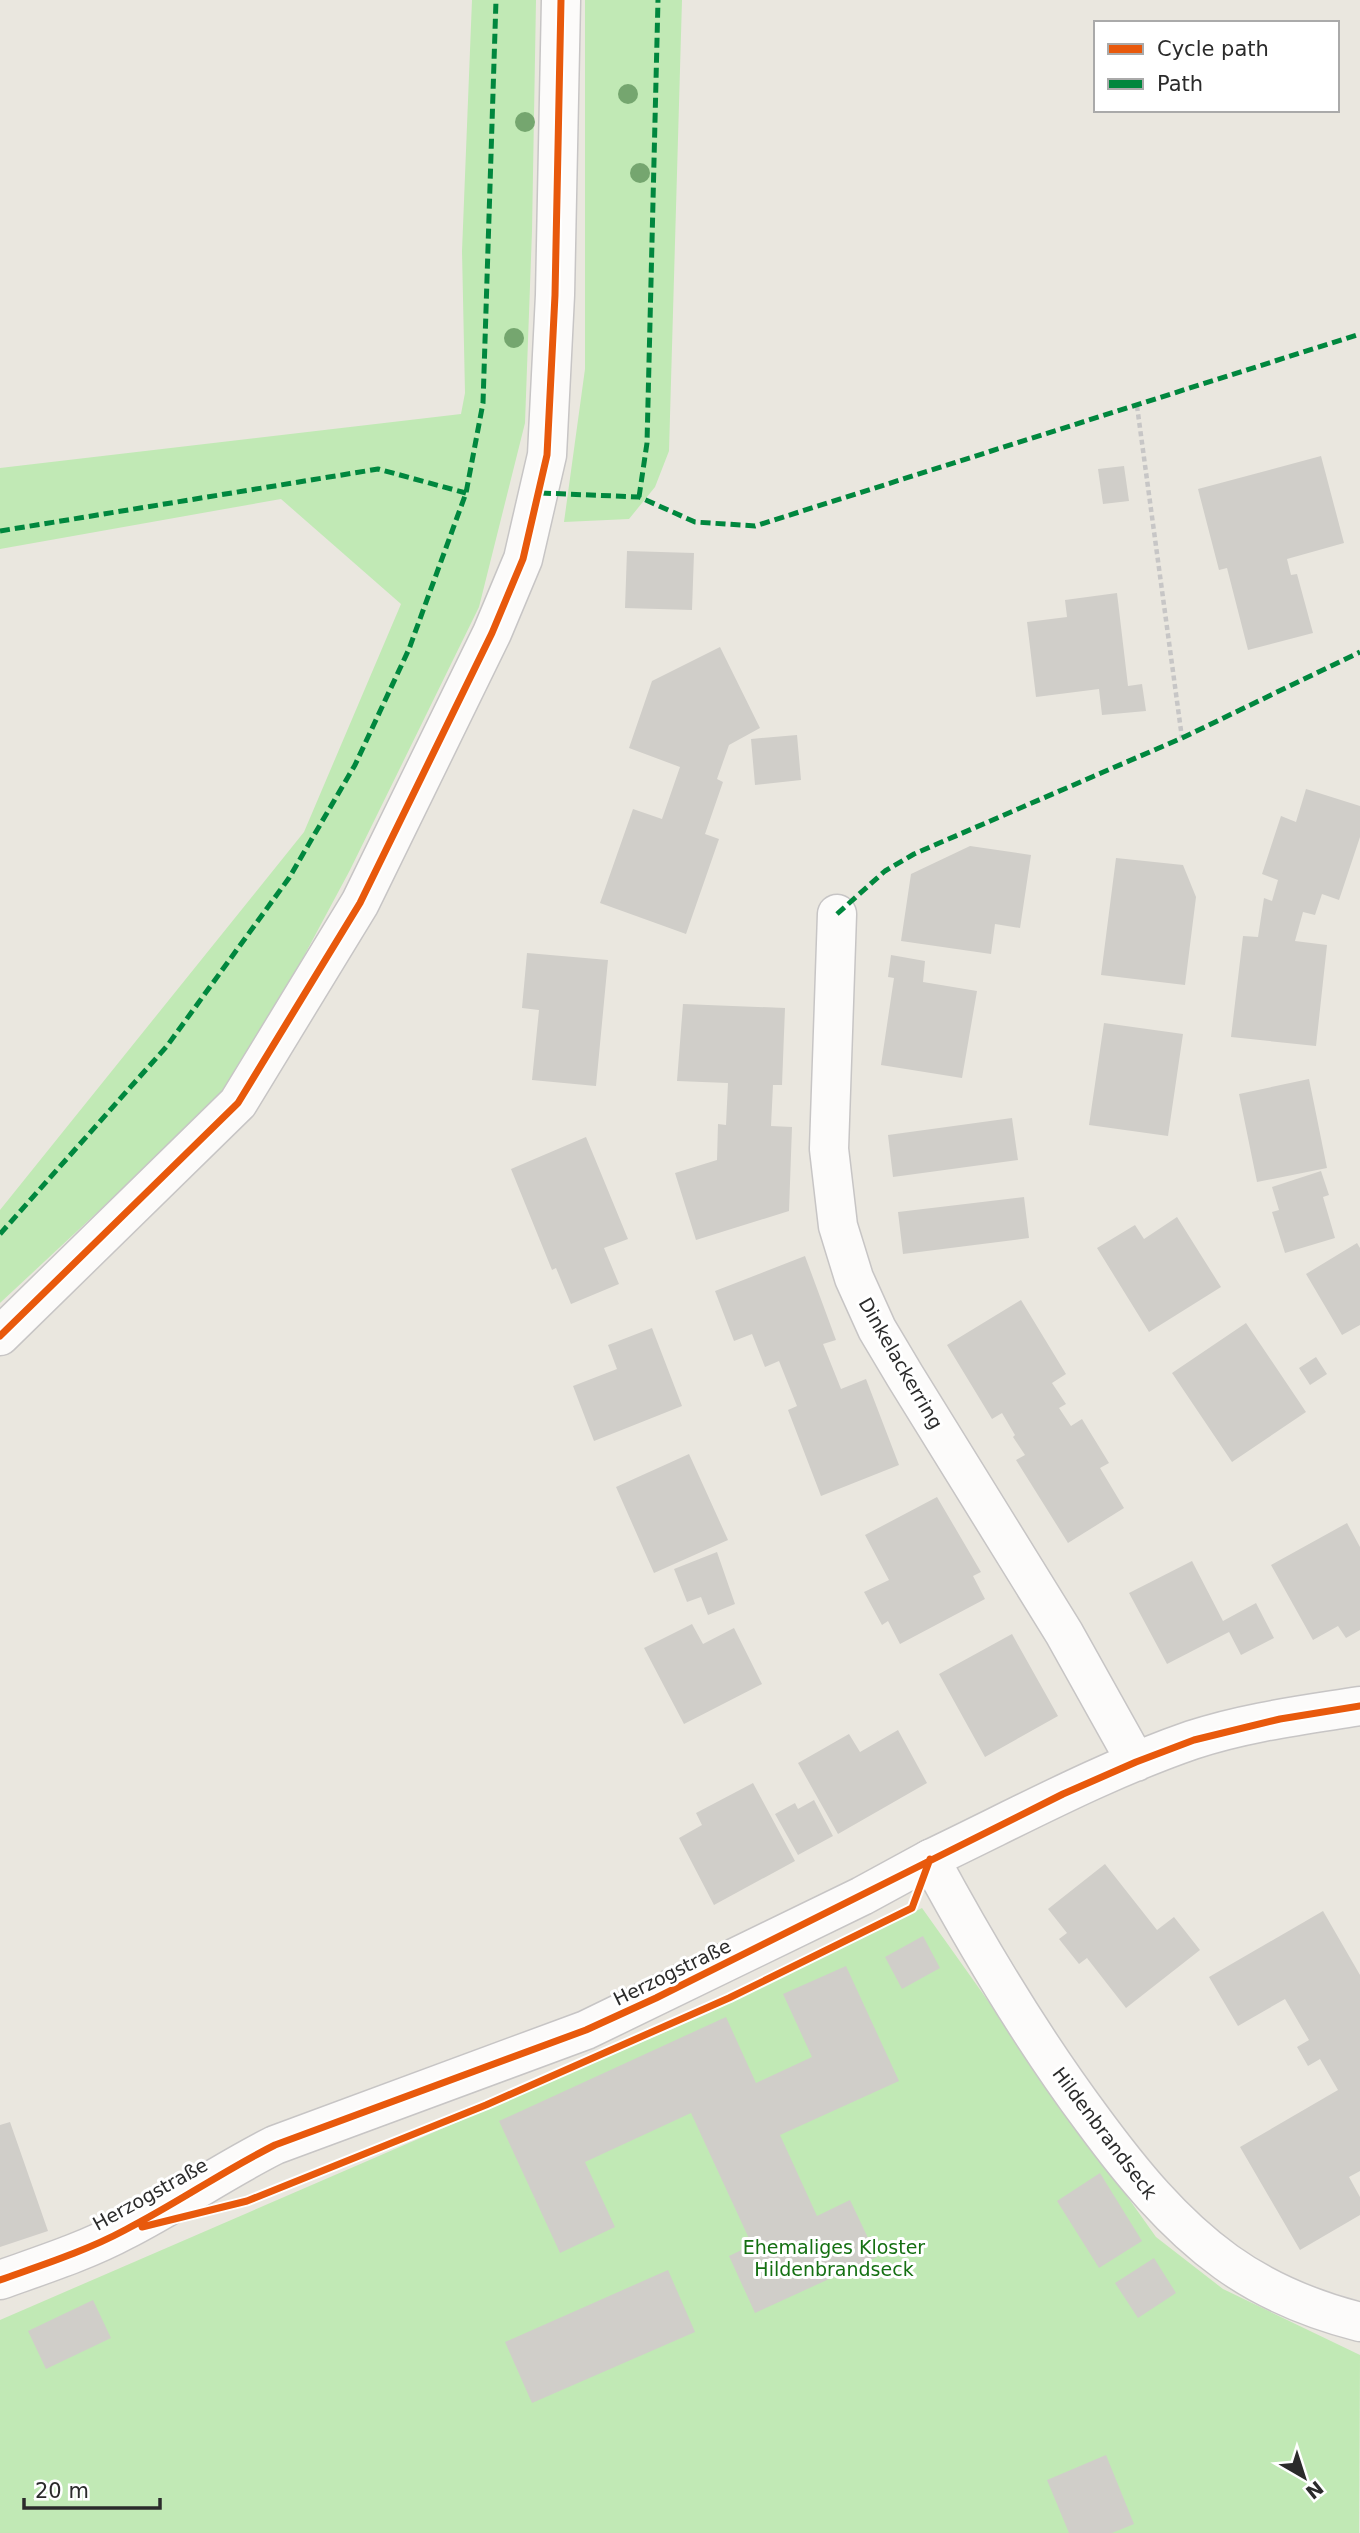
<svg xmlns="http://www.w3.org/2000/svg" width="1360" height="2533" viewBox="0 0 1360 2533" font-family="'DejaVu Sans',sans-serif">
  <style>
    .green { fill: #c1e9b5 }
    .building { fill: #d0cec9 }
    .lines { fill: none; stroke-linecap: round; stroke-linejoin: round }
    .street-casing { stroke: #c7c5c5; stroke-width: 41 }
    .secondary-casing { stroke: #c7c5c5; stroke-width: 41 }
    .path { stroke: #c7c6c6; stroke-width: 4.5; stroke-dasharray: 5 3.5; stroke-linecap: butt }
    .street { stroke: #fcfbfa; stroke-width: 38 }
    .secondary { stroke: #fcfbfa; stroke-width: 38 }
    .quiet { stroke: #00873e; stroke-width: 5; stroke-dasharray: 10 5; stroke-linecap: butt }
    .cycleway-casing { stroke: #fff; stroke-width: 11 }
    .cycleway { stroke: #e8590c; stroke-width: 7 }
    .tree { fill: #75a66f }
    .labels { text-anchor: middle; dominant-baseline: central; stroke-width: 6; stroke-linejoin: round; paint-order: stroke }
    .street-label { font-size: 19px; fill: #2b2b2b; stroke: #fff }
    .park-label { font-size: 19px; fill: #157013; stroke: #fff }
  </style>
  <rect width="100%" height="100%" fill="#eae7df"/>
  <path class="green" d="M472 0H536L532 231 525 423 479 607 350 870 236 1083 0 1303V1210L304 832 401 604 281 499 0 549V468L461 414 465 393 462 251Z
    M585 0H682L669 451 655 487 629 519 564 522 585 369Z
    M922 1908 1156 2237 1223 2289 1360 2355 1359 2533H0V2320L709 2013Z"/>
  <path class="building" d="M1321 456 1344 543 1287 559 1291 575 1297 574 1313 633 1248 650 1227 568 1219 570 1198 489Z
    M1124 466 1129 501 1103 504 1098 469Z
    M627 551 694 553 692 610 625 608Z
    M1117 593 1128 686 1142 684 1146 711 1102 715 1099 689 1036 697 1027 622 1067 617 1065 600Z
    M720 647 760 728 729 745 717 779 723 782 705 834 719 839 686 934 600 903 633 809 662 819 680 767 629 748 652 681Z
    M797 735 801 780 755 785 751 739Z
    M1306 789 1360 806V837L1339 900 1322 894 1315 915 1303 912 1295 941 1327 945 1316 1046 1231 1037 1243 936 1258 937 1264 898 1272 901 1278 880 1262 874 1281 816 1296 822Z
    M970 846 1031 855 1020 928 995 924 991 954 901 941 911 874Z
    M1116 858 1183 865 1196 897 1185 985 1101 975Z
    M527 953 608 960 596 1086 532 1080 539 1010 522 1008Z
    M891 955 925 961 923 982 977 991 962 1078 881 1065 894 978 888 977Z
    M683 1004 785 1008 782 1085H773L771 1126 792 1127 789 1211 696 1240 675 1173 717 1160 718 1124 726 1125 728 1083 677 1081Z
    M1104 1023 1183 1034 1168 1136 1089 1125Z
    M1309 1079 1327 1168 1257 1182 1239 1094Z
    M1012 1118 1018 1160 893 1177 888 1135Z
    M586 1137 628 1239 604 1248 619 1284 571 1304 556 1268 552 1270 511 1169Z
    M1321 1171 1329 1195 1323 1197 1335 1238 1285 1253 1272 1212 1279 1210 1272 1187Z
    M1024 1197 1029 1238 903 1254 898 1212Z
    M1177 1217 1221 1287 1149 1332 1097 1248 1135 1225 1144 1239Z
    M1357 1243 1360 1248V1325L1342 1335 1306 1274Z
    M805 1256 836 1340 823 1344 841 1389 866 1379 899 1465 821 1496 788 1410 797 1406 779 1361 765 1367 752 1334 734 1341 715 1291Z
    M1021 1300 1066 1374 1052 1383 1066 1404 1059 1408 1071 1426 1082 1419 1109 1463 1100 1468 1124 1508 1068 1543 1016 1460 1025 1455 1013 1437 1015 1435 1002 1413 992 1419 947 1345Z
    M1246 1323 1306 1412 1232 1462 1172 1373Z
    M652 1328 682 1406 594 1441 573 1386 617 1369 608 1345Z
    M1316 1357 1327 1374 1310 1385 1299 1368Z
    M689 1454 728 1540 654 1573 616 1487Z
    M937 1497 981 1572 973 1576 985 1599 900 1644 888 1621 882 1625 864 1592 889 1580 865 1535Z
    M1347 1523 1360 1547V1630L1346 1638 1338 1626 1313 1640 1271 1565Z
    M717 1552 735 1604 708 1615 701 1597 687 1602 674 1569Z
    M1192 1561 1223 1621 1256 1603 1274 1638 1241 1655 1229 1632 1167 1664 1129 1593Z
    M692 1624 703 1644 734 1628 762 1684 684 1724 644 1648Z
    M1012 1634 1058 1716 985 1757 939 1674Z
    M898 1730 927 1783 838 1834 798 1763 849 1734 860 1752Z
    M753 1783 795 1861 714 1905 679 1838 702 1825 696 1813Z
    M814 1800 833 1836 798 1855 775 1814 795 1803 798 1809Z
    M1105 1864 1157 1930 1174 1917 1200 1950 1126 2008 1087 1958 1079 1964 1059 1939 1067 1933 1048 1909Z
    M1323 1911 1360 1975V2171L1349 2177 1360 2197V2215L1300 2250 1240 2147 1338 2090 1320 2059 1308 2066 1297 2047 1309 2040 1285 1999 1238 2026 1209 1977Z
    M923 1936 940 1968 902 1989 885 1957Z
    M846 1966 899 2081 780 2135 817 2216 850 2200 877 2257 755 2313 729 2256 752 2245 691 2113 585 2162 615 2227 560 2253 499 2121 726 2017 756 2083 812 2057 783 1994Z
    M10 2122 48 2231 0 2247V2125Z
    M1100 2173 1142 2241 1099 2268 1057 2201Z
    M1154 2258 1176 2293 1138 2318 1115 2283Z
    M668 2270 695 2332 532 2403 505 2342Z
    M93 2300 111 2338 46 2369 28 2331Z
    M1106 2455 1134 2524 1112 2533H1069L1047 2480Z"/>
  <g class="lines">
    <defs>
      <path id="street" d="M837 914 829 1149 838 1226 854 1278 877 1329 905 1376 1064 1633 1136 1762
        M930 1859C1016 1818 1102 1771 1192 1740 1246 1722 1304 1715 1360 1706"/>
      <path id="secondary" d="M0 1336 238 1103 360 903 492 633 523 559 547 455 555 295 561 0
        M0 2280C42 2265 86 2251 125 2230 176 2204 223 2171 275 2145L586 2030 862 1896 930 1859C979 1950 1031 2037 1092 2119 1131 2172 1172 2223 1226 2262 1265 2290 1313 2310 1360 2322"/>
    </defs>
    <use href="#street" class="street-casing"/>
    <use href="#secondary" class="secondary-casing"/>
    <path class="path" d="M1137 406 1182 738"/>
    <use href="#street" class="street"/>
    <use href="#secondary" class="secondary"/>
    <path class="quiet" d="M541 493 639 497 695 522 755 526 1360 334
      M639 497 647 443 658 0
      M0 531 378 469 466 493
      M837 914 885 871 914 854 1182 738 1360 652
      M0 1234 167 1046 289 878 355 765 409 649 466 493 483 403 496 0"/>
    <defs>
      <path id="cycleway" d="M0 1336 238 1103 360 903 492 633 523 559 547 455 555 295 561 0
        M142 2227 247 2201 486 2105 729 1998 912 1908 930 1859
        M0 2280C42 2265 86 2251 125 2230 176 2204 223 2171 275 2145L586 2030 656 1998 1063 1794 1136 1762 1194 1740 1280 1719 1360 1706"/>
    </defs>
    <use href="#cycleway" class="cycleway-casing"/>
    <use href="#cycleway" class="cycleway"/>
  </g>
  <g class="tree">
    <circle cx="628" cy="94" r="10"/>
    <circle cx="525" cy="122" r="10"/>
    <circle cx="640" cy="173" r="10"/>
    <circle cx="514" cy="338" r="10"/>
  </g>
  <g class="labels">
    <g class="street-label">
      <text transform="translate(901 1363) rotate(60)">Dinkelackerring</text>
      <text transform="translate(672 1972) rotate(-26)">Herzogstraße</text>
      <text transform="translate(1105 2133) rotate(53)">Hildenbrandseck</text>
      <text transform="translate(150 2194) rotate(-29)">Herzogstraße</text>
    </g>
    <g class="park-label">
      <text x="834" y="2247">Ehemaliges Kloster<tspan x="834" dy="22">Hildenbrandseck</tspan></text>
    </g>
  </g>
  <rect x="1094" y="21" width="245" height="91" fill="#ffffff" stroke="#aaaaaa" stroke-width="2"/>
  <rect x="1108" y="44" width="35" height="10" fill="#e8590c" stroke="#aaaaaa" stroke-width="2"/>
  <text x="1157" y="56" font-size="21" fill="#2b2b2b">Cycle path</text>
  <rect x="1108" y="79" width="35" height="10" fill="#00873e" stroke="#aaaaaa" stroke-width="2"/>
  <text x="1157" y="91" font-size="21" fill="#2b2b2b">Path</text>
  <g transform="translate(1304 2477) rotate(141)" stroke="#ffffff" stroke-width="5" paint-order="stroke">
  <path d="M0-5L12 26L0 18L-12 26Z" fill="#2b2b2b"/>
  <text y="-10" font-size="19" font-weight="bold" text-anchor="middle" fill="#2b2b2b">N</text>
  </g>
  <path d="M24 2498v10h136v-10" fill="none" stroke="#2b2b2b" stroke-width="3.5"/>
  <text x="35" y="2498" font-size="21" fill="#2b2b2b" stroke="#ffffff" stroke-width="5" paint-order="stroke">20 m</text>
</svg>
